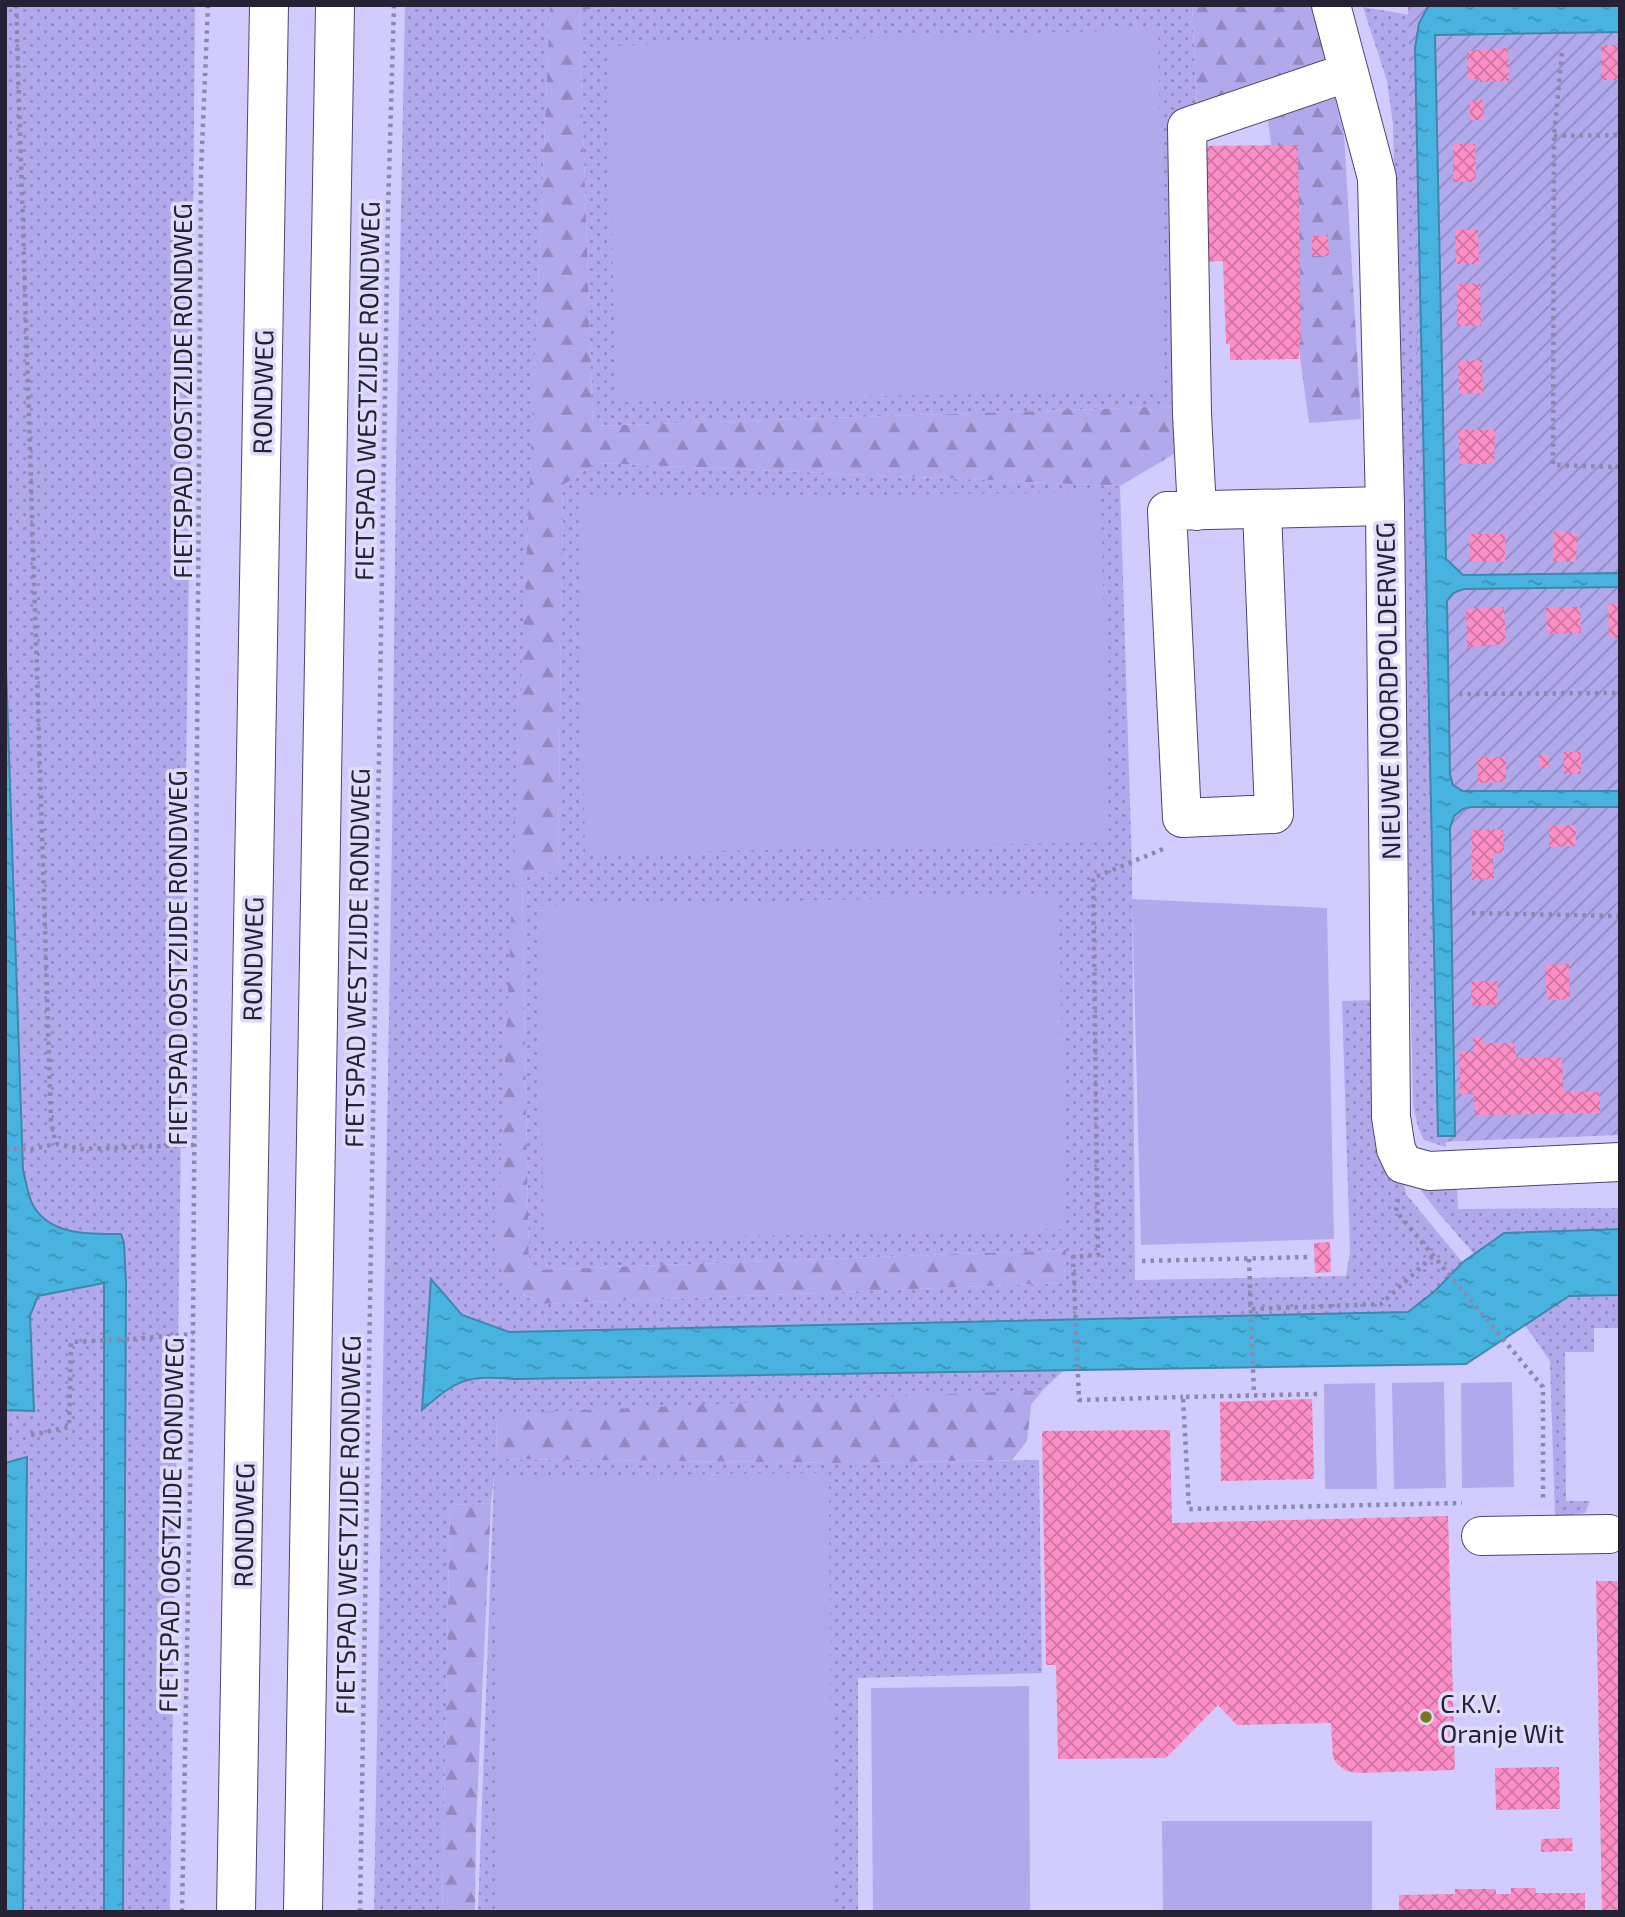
<svg xmlns="http://www.w3.org/2000/svg" width="1625" height="1917" viewBox="0 0 1625 1917" font-family="'Exo 2',sans-serif">
  <style>
    .grass { fill: url(#grass-dots) }
    .forest { fill: url(#forest-firs) }
    .park { fill: #b2a9ec }
    .garden { fill: url(#garden-furrows) }
    .water { fill: url(#water-ripples); stroke: #3d88ac; stroke-width: 2 }
    .building { fill: url(#building-cross-hatch) }
    .lines { fill: none; stroke-linecap: round; stroke-linejoin: round }
    .minor-casing { stroke: #4c4670; stroke-width: 40 }
    .highway-casing { stroke: #4c4670; stroke-width: 40 }
    .path { stroke: #8c88ad; stroke-width: 4.5; stroke-dasharray: 3.5 5; stroke-linecap: butt }
    .minor { stroke: #fff; stroke-width: 38 }
    .highway { stroke: #fff; stroke-width: 38 }
    .poi-dot { fill: #77771e; stroke: #dfdcfb; stroke-width: 2.5 }
    .labels { text-anchor: middle; dominant-baseline: central; stroke-width: 7; stroke-linejoin: round; paint-order: stroke }
    .street-label { font-size: 26px; fill: #242234; stroke: #dfdcfb }
    .poi-label { font-size: 26px; fill: #242234; stroke: #dfdcfb; text-anchor: start }
  </style>
  <defs>
    <pattern id="grass-dots" width="8" height="8" patternUnits="userSpaceOnUse" patternTransform="scale(1.75)"><rect width="8" height="8" fill="#b2a9ec"/><path d="M2 2h.1M6 6h.1" fill="none" stroke="#9189c0" stroke-width="1.8" stroke-linecap="round"/></pattern>
    <pattern id="forest-firs" width="22" height="20" patternUnits="userSpaceOnUse" patternTransform="scale(1.75)"><rect width="22" height="20" fill="#b2a9ec"/><path d="M5 1l3.5 6h-7zM16 11l3.5 6h-7z" fill="#9189c0"/></pattern>
    <pattern id="garden-furrows" width="10" height="10" patternUnits="userSpaceOnUse" patternTransform="scale(1.75)"><rect width="10" height="10" fill="#b2a9ec"/><path d="M-1 1l2-2M0 10L10 0M9 11l2-2" fill="none" stroke="#9189c0"/></pattern>
    <pattern id="water-ripples" width="26" height="14" patternUnits="userSpaceOnUse" patternTransform="scale(1.75)"><rect width="26" height="14" fill="#48b3e0"/><path d="M2 4q2-2 4 0t4 0M15 11q2-2 4 0t4 0" fill="none" stroke="#3c91b6"/></pattern>
    <pattern id="building-cross-hatch" width="8" height="8" patternUnits="userSpaceOnUse" patternTransform="scale(1.75)"><rect width="8" height="8" fill="#fd8fc6"/><path d="M0 0l8 8M0 8l8-8" fill="none" stroke="#cd74a2"/></pattern>
  </defs>
  <rect width="100%" height="100%" fill="#d2ccfe"/>
  <path class="grass" d="M5 5H195L192 351 170 1912H23L27 1458 5 1463V1410H34L30 1316 38 1296 104 1283 121 1235C91 1234 52 1236 34 1207 28 1198 26 1181 23 1170L5 637Z
    M405 5H550L521 697 523 1295 541 1304 1064 1283 1065 1250 529 1270 522 872H558L563 485 596 463 1120 486 1132 867 1135 1280 1346 1276 1350 1252 1342 1001 1373 1000 1406 1194 1463 1263 1435 1291 1408 1312 509 1332 462 1315 431 1280 423 1409C459 1379 467 1375 514 1379L1064 1370 1043 1390 497 1415 496 1459 846 1463 1039 1460 1042 1673 858 1678V1912H478L494 1476 491 1503 450 1505 442 1912H374L392 836 396 464Z
    M644 5H1192L1199 151 1183 406 593 426 579 10Z
    M1363 7 1428 18 1446 1147 1424 1140 1418 1127 1413 1106 1393 124 1387 81Z
    M1416 1184 1457 1187 1458 1209 1620 1208V1229L1496 1237 1474 1254 1436 1210Z
    M1620 1295V1328H1594V1352H1565L1566 1501H1590L1585 1513 1555 1517 1550 1361 1525 1325 1569 1296Z"/>
  <path class="forest" d="M550 5H644L579 10 593 426 1183 406 1181 450 1120 486 596 463 563 485 558 872 522 873 529 1270 1066 1250 1064 1283 541 1304C524 1296 503 1283 498 1262 496 1252 498 1239 498 1229Z
    M1192 5H1327L1343 55 1197 108Z
    M1335 99 1344 134 1361 419 1309 423 1268 121 1279 114Z
    M1043 1390 1031 1405 1027 1441 1012 1460 846 1463 496 1459 497 1414Z
    M491 1503 476 1827 475 1912H442L450 1505Z"/>
  <path class="park" d="M1158 29 1165 390 616 402 607 46Z
    M1101 492 1109 842 585 854 578 499Z
    M1059 895 1065 1229 544 1241 537 906Z
    M1132 899 1327 908 1334 1239 1141 1245Z
    M1444 1382 1446 1488 1394 1489 1392 1383Z
    M1512 1382 1514 1487 1462 1488 1461 1383Z
    M1375 1383 1377 1489H1325L1324 1384Z
    M829 1473 832 1912H498L495 1476Z
    M1029 1686 1030 1912H873L871 1688Z
    M1162 1821H1372V1912H1163Z"/>
  <path class="garden" d="M1408 5H1620V1135L1438 1142Z"/>
  <path class="water" d="M1429 5H1620V32L1435 35 1446 559 1463 575 1620 573V587L1464 589 1453 593 1447 601 1450 774 1453 785 1463 791H1620V807H1471L1463 809 1454 816 1450 828 1455 1136H1438L1415 48 1419 23Z
    M5 637 23 1170C26 1181 28 1198 34 1207 52 1236 91 1234 121 1234L124 1243 126 1283 123 1912H104V1283L38 1296 30 1316 34 1411 5 1410Z
    M1620 1229V1295L1569 1296 1466 1364 514 1379C466 1375 458 1379 422 1410L431 1279 462 1315 509 1332 1408 1312 1435 1291 1463 1262 1504 1233Z
    M27 1457 23 1912H5V1463Z"/>
  <path class="building" d="M1601 45H1620V80H1601Z
    M1508 48 1509 81 1480 82V79H1467V51Z
    M1483 100 1484 120H1470V101Z
    M1453 144H1475L1476 182H1453Z
    M1298 145 1301 342H1299V359L1230 360V344H1226L1223 261 1202 262 1200 146Z
    M1455 230H1478L1479 264H1456Z
    M1328 235 1329 256H1312V236Z
    M1480 283 1481 326H1457V284Z
    M1482 360 1483 393 1459 394 1458 361Z
    M1458 430H1495L1494 464H1460Z
    M1554 532 1577 533 1576 562 1553 561Z
    M1469 534H1505V562L1470 561Z
    M1608 604H1620V638H1609Z
    M1504 607 1506 644 1467 647 1466 609Z
    M1580 607 1581 633 1547 634 1546 608Z
    M1563 752H1581V774H1564Z
    M1539 755H1548L1549 767 1539 768Z
    M1506 757V782L1478 783V758Z
    M1576 825V846L1549 847V826Z
    M1492 829 1503 830 1504 853H1493L1494 879 1472 880V830Z
    M1569 964 1570 999 1547 1000 1545 965Z
    M1471 981H1498L1497 1005H1471Z
    M1473 1038H1483L1484 1043H1515L1516 1058H1562L1563 1092H1600V1113L1475 1115 1474 1094H1460V1052L1473 1051Z
    M1330 1242 1331 1272 1315 1273 1314 1243Z
    M1312 1399 1314 1479 1221 1481 1220 1402Z
    M1170 1430 1172 1523 1448 1516 1455 1770 1358 1773 1346 1771 1336 1763 1333 1757 1331 1723 1237 1725 1218 1705 1166 1758 1058 1759 1056 1665H1046L1042 1431Z
    M1596 1581H1620V1912H1602Z
    M1559 1767 1560 1809 1496 1810 1495 1768Z
    M1572 1838 1573 1851 1541 1852V1839Z
    M1511 1888H1536V1893H1585V1912H1399V1895L1455 1894V1889H1496V1894H1511Z"/>
  <g class="lines">
    <defs>
      <path id="minor" d="M1331 5 1377 178 1385 506 1391 1117 1396 1149 1403 1164 1429 1171 1620 1162
        M1262 510 1274 814 1182 818 1167 511 1385 506
        M1197 511 1192 414 1187 127 1349 72
        M1481 1536 1609 1534"/>
      <path id="highway" d="M236 1912 269 5
        M303 1912 335 5"/>
    </defs>
    <use href="#minor" class="minor-casing"/>
    <use href="#highway" class="highway-casing"/>
    <path class="path" d="M16 5 51 1121 56 1144
      M1562 53 1554 136 1553 465 1620 467
      M1554 136 1620 135
      M1459 694 1620 693
      M1163 849 1093 878 1098 1255 1073 1257 1079 1400 1183 1397
      M1472 913 1620 916
      M5 1149H32L56 1144 82 1149 194 1145
      M1398 1199 1396 1211 1543 1387V1498
      M1249 1259 1254 1395
      M1142 1261 1309 1257
      M1252 1309 1381 1304 1434 1255
      M133 1339 193 1334
      M1317 1394 1183 1397 1189 1509 1462 1503
      M31 1435 69 1427 71 1342 135 1339
      M182 1912 193 1334 201 172 208 5
      M360 1912 388 210 394 5"/>
    <use href="#minor" class="minor"/>
    <use href="#highway" class="highway"/>
  </g>
  <circle class="poi-dot" cx="1426" cy="1717" r="7"/>
  <g class="labels">
    <g class="street-label">
      <text transform="translate(181 391) rotate(-90)">FIETSPAD OOSTZIJDE RONDWEG</text>
      <text transform="translate(366 391) rotate(-89)">FIETSPAD WESTZIJDE RONDWEG</text>
      <text transform="translate(262 392) rotate(-89)">RONDWEG</text>
      <text transform="translate(1387 691) rotate(-91)">NIEUWE NOORDPOLDERWEG</text>
      <text transform="translate(176 958) rotate(-90)">FIETSPAD OOSTZIJDE RONDWEG</text>
      <text transform="translate(356 958) rotate(-89)">FIETSPAD WESTZIJDE RONDWEG</text>
      <text transform="translate(252 959) rotate(-89)">RONDWEG</text>
      <text transform="translate(170 1525) rotate(-89)">FIETSPAD OOSTZIJDE RONDWEG</text>
      <text transform="translate(243 1525) rotate(-89)">RONDWEG</text>
      <text transform="translate(347 1525) rotate(-89)">FIETSPAD WESTZIJDE RONDWEG</text>
    </g>
    <g class="poi-label">
      <text x="1440" y="1702">C.K.V.<tspan x="1440" dy="30">Oranje Wit</tspan></text>
    </g>
  </g>
  <rect width="1625" height="1917" fill="none" stroke="#242234" stroke-width="14"/>
</svg>
